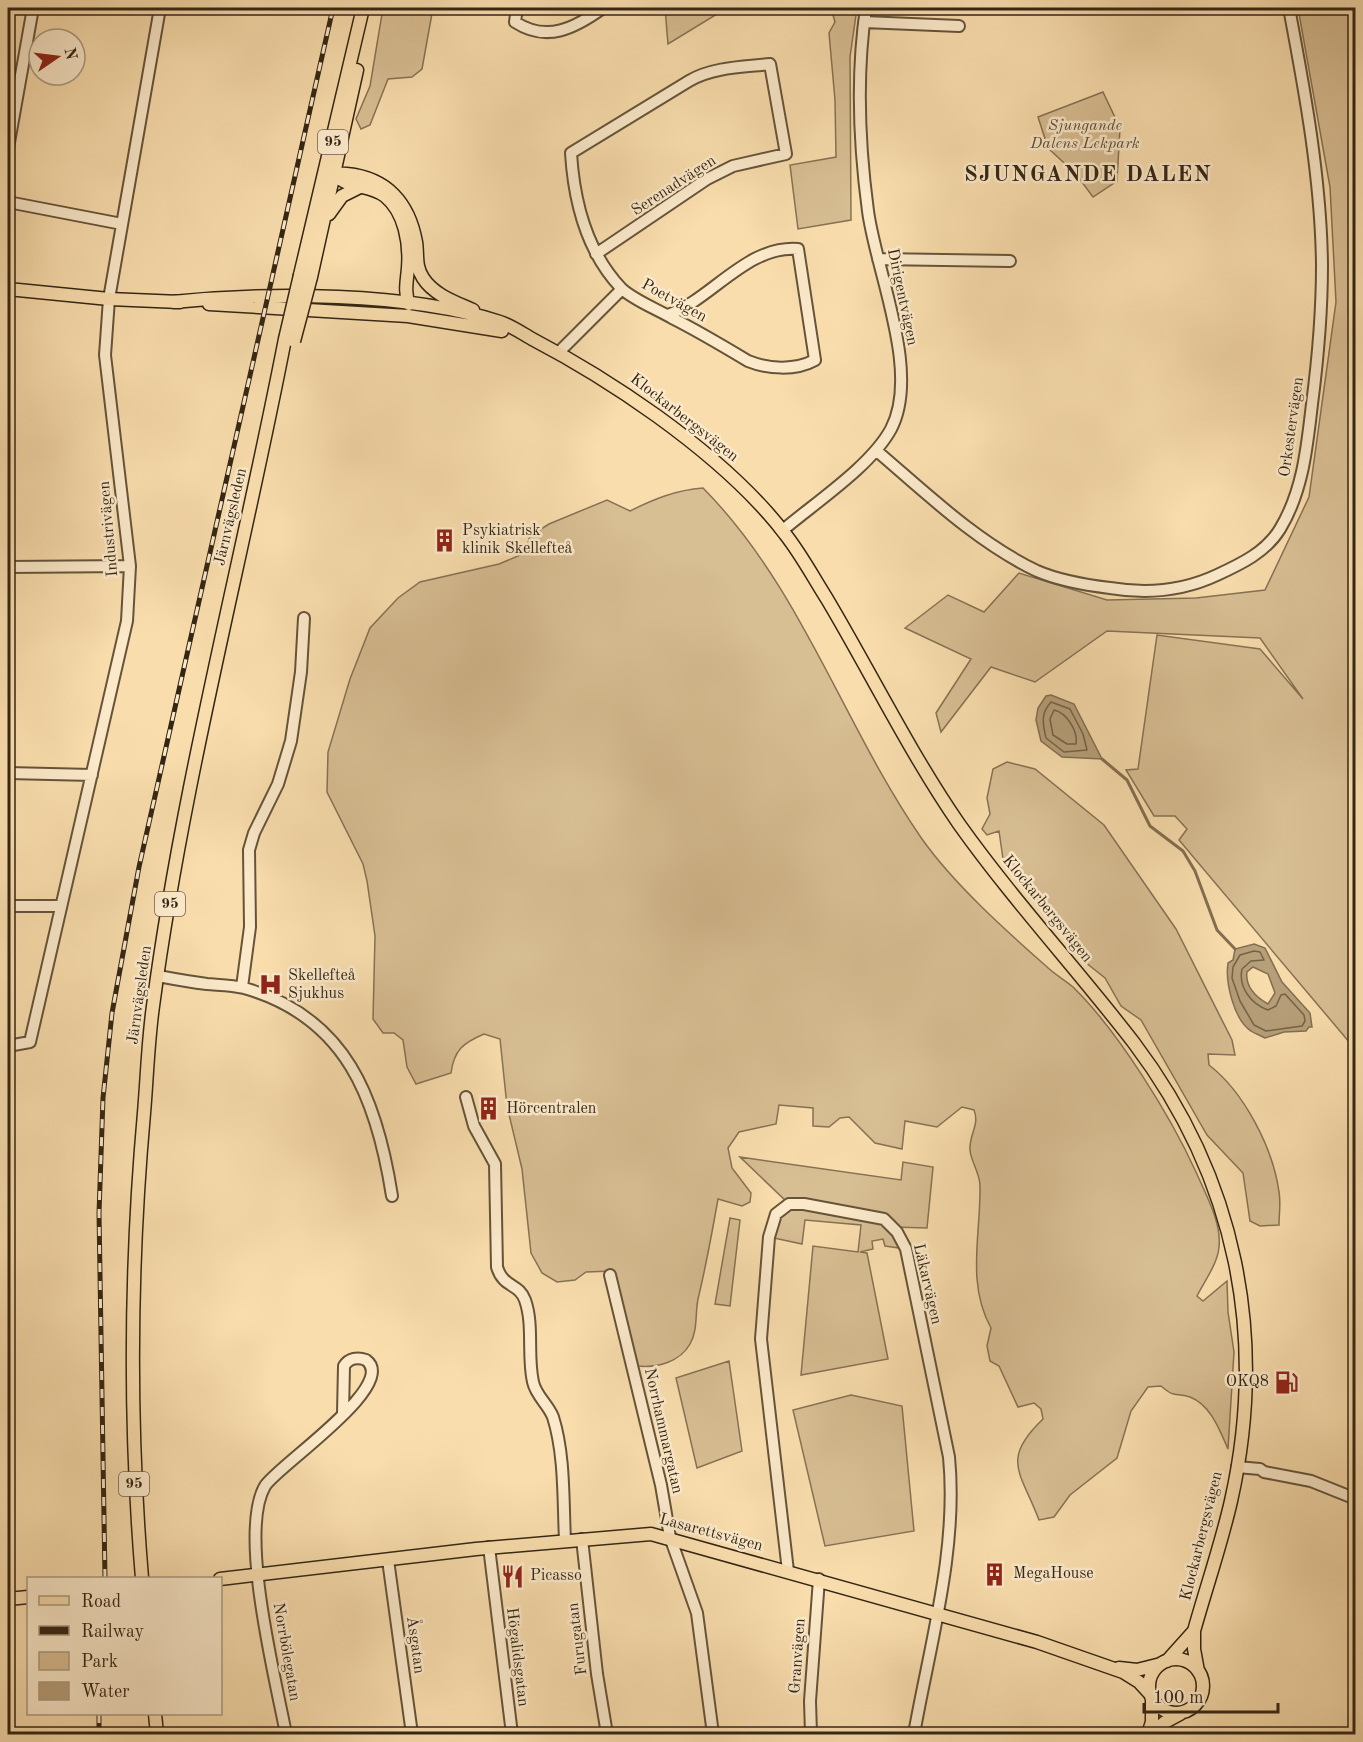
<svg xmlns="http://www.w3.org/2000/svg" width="1363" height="1742" viewBox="0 0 1363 1742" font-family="'Old Standard TT',serif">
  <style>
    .green { fill: #d8be93; stroke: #867254; stroke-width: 1.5 }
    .water { fill: #b69f79; stroke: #826f51; stroke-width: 1.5; fill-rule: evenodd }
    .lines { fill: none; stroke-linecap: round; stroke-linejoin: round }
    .shore { stroke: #756246; stroke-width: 1.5 }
    .stream { stroke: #826f51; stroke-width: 3 }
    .minor-casing { stroke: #65543a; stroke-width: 14 }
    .major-casing { stroke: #342614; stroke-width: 15 }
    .minor { stroke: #fbe9ca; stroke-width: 10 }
    .major { stroke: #f9ddad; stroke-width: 12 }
    .rail-casing { stroke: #342614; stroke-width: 5 }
    .rail { stroke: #fbe9ca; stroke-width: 3; stroke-dasharray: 9; stroke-linecap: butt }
    .major-bridge-casing { stroke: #342614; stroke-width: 15; stroke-linecap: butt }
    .major-bridge { stroke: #f9ddad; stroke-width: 12 }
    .labels { text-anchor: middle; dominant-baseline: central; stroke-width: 5; stroke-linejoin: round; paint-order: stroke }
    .shield { fill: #fbe9ca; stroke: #70604b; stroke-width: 1.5 }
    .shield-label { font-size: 15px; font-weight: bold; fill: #342614 }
    .park-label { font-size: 16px; font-style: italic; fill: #5d4c34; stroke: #fbe9ca }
    .street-label { font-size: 16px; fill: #342614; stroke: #fbe9ca }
    .poi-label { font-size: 16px; fill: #342614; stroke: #fbe9ca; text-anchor: start }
    .district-label { font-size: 22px; font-weight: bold; letter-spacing: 1.5px; fill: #342614; stroke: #fbe9ca }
  </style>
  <rect width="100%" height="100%" fill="#f9ddad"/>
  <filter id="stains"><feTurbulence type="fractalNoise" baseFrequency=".00333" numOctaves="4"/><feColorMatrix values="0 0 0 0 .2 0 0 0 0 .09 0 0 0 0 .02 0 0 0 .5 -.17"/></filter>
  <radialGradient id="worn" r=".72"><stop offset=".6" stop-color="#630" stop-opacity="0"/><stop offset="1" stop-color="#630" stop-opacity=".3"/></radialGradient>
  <path class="green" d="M383 8H433L422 69 412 77 388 79 370 125 361 129 356 119 370 86Z
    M665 8H682L685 10 688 8H727L668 44Z
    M831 8H857L850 57 851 220 798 229 790 165 836 157 835 100 829 33 835 22Z
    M1298 8H1355V1049L1179 840 1187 829 1175 816H1154L1126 770 1138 769 1157 635 1260 649 1303 699 1260 638 1107 631 1035 682 991 667 941 732 936 713 971 659 905 628 948 595 984 612 1019 573 1107 600 1196 598 1265 590 1309 497 1336 302 1330 187Z
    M1103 92 1120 128 1117 181 1093 197 1076 174 1048 148 1038 117Z
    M703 488C802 588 843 725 922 839 954 884 1004 929 1046 966 1054 974 1065 980 1073 987 1118 1031 1170 1115 1196 1172 1205 1193 1222 1223 1219 1247 1218 1263 1204 1282 1197 1296L1203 1301 1227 1281 1228 1312 1234 1352 1228 1449C1220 1431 1211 1405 1190 1397 1175 1392 1176 1399 1161 1386L1148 1387 1131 1411 1117 1458 1070 1495 1054 1517 1039 1520C1021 1472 1000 1460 1043 1419L1041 1409 1034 1403 1018 1407 999 1366 990 1361 987 1346 991 1328C966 1283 981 1234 980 1186 980 1173 971 1162 970 1150 969 1134 980 1125 974 1110L962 1107 937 1127 905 1121 902 1149 875 1143 849 1117 840 1118 829 1127 813 1126V1108L779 1105 776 1124 739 1132 728 1148 732 1168 751 1193 750 1202 742 1206 718 1199C712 1233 706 1266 698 1299 695 1314 698 1330 690 1344 680 1362 657 1368 638 1366L613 1271 586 1272 575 1280 557 1282 542 1273 531 1253 522 1169 507 1106 500 1039 484 1034C463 1043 454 1050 451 1073L416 1084 407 1067 403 1040 394 1033H383L373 1019 375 936 367 881 363 864 327 792 328 752 350 679 370 628 398 598 420 582 499 564 525 553 530 536 549 524 607 500 630 511C654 499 676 490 703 488Z
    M1007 762 1035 769 1104 825 1176 929 1232 1040 1235 1055 1208 1054 1209 1065C1244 1092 1273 1148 1279 1192 1281 1203 1279 1214 1279 1225L1260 1226 1250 1221 1243 1173 1207 1135 1141 1020 1121 1006 1105 978 1085 962 1072 942 1003 859 999 831 987 835 982 829 990 814 987 798 993 769Z
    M740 1157 901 1180 903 1162 933 1167 927 1228 893 1227 906 1249 885 1246 883 1239 872 1241 873 1249 860 1252 867 1253 888 1359 801 1375 813 1246 858 1252 861 1225 805 1220 802 1244 769 1237 776 1214 789 1204Z
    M730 1218 740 1220 730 1306 715 1304Z
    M729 1361 742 1451 697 1468 676 1378Z
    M851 1395 902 1406 914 1531 825 1546 793 1410Z"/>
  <path class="water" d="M1051 695 1074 704 1102 759 1062 757 1041 741 1036 720 1038 708 1046 696Z
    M1254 944 1265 948 1282 982 1310 1013 1312 1027H1309L1306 1031 1284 1032 1265 1038C1260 1035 1255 1034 1251 1031 1234 1020 1225 982 1228 963L1233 960 1235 949ZM1253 967 1268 974 1275 993 1268 1004C1256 997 1245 987 1247 972Z"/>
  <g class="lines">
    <path class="shore" d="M1051 702 1070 709 1083 734 1087 750 1064 752 1046 738C1043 724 1040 714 1051 702Z
      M1054 710C1067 713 1078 731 1076 744H1067L1053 735 1050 719Z
      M1254 951 1260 952 1264 960 1251 961 1242 969C1238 987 1251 1004 1268 1010L1276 1006 1281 995 1285 994 1304 1015 1305 1021 1302 1026 1266 1031 1254 1025 1240 1001 1232 978 1233 967 1240 955Z"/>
    <path class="stream" d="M1102 759 1127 780 1150 826 1183 851 1195 871 1217 930 1235 949"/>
    <defs>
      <path id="minor" d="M517 8 515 22C547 43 575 28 603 8
        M864 22 959 26
        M8 148 33 8
        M8 202 122 224
        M596 254 707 179 733 166 786 154 770 64C744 67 712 67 689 81L571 153C574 202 586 251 621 288 633 300 657 309 672 318 698 331 723 346 748 361 768 369 795 371 815 360L798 249C747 245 712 299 668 315
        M878 259 1010 261
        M559 352 622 289
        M878 452C927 494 978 543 1037 571 1060 581 1085 585 1110 588 1146 594 1183 591 1217 575 1241 564 1266 552 1280 529 1303 491 1307 447 1312 404 1318 358 1322 311 1322 265 1321 179 1305 92 1289 8
        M783 530C816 502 871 466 891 429 921 372 876 272 868 211 859 144 856 75 866 8
        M8 567 130 566
        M8 773 92 775
        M8 906H60
        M158 976C174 979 191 982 207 984 219 985 232 985 244 988 347 1017 377 1100 392 1196
        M242 987 250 927 249 850 254 833 278 784 291 741 301 672 304 618
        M8 1046 30 1042 127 621 130 566 105 355 109 299 160 8
        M466 1097 474 1126 495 1164 497 1267C503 1288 519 1283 525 1300 534 1325 527 1356 533 1382 536 1396 548 1404 553 1417 565 1455 563 1501 565 1540
        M610 1275 661 1485 670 1537 697 1613 713 1734
        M8 1313V1322
        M1237 1467 1260 1469 1264 1472 1311 1481 1356 1499
        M582 1539 597 1674 607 1734
        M489 1547 512 1734
        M388 1560 412 1734
        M788 1571 761 1339 769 1237 776 1214 789 1204H804L884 1219 897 1232 906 1249 949 1457C958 1549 930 1644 914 1734
        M286 1734C276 1681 238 1532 265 1486 276 1467 400 1385 366 1360 358 1357 349 1358 344 1366L343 1413
        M811 1734 810 1701 819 1579"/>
      <path id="major" d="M328 174C335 175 341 173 347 174 387 178 409 203 416 242 418 255 415 266 423 278 434 295 455 302 473 310
        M335 175C349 189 370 184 385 196 405 212 410 244 408 268 407 281 404 292 409 304
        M329 214 342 196 360 187
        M300 275 363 8
        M311 277 357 70
        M8 289 109 299 180 302
        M173 302C268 292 409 292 500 322 512 326 523 334 534 340 580 364 615 386 657 416 704 450 750 488 785 534 801 554 813 577 827 599 871 673 910 753 959 824 1013 900 1077 969 1134 1043 1236 1178 1268 1336 1231 1501 1221 1545 1206 1588 1194 1631V1649L1198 1671
        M209 304 408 316 502 331
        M142 1578C129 1423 130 1269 144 1113 147 1078 148 1042 153 1006 183 781 242 561 285 339
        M220 1579 476 1549 651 1534 1037 1642 1123 1672 1139 1682 1151 1695
        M8 1599 28 1597
        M1149 1686a27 27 0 1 1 54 0a27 27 0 1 1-54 0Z
        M1167 1661 1193 1632
        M1119 1668 1137 1670 1161 1664
        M155 1714 157 1734
        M1148 1734 1152 1722V1698
        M1151 1734 1165 1722 1180 1714"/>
    </defs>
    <use href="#minor" class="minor-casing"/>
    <use href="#major" class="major-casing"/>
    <use href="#minor" class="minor"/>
    <use href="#major" class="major"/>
    <defs>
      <path id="rail" d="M105 1578 99 1213 103 1098 112 1013 139 867 333 8
        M99 1714V1734"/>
    </defs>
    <use href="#rail" class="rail-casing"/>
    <use href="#rail" class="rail"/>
    <defs>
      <path id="major-bridge" d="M285 339 300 275
        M294 341 311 277"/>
    </defs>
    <use href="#major-bridge" class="major-bridge-casing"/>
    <use href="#major-bridge" class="major-bridge"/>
  </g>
  <defs>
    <symbol id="building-bare" viewBox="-9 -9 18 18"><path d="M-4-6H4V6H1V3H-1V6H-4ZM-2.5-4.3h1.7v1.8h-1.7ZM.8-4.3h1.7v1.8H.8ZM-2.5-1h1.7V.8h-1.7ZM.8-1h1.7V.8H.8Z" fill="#8f2418" stroke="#fbe9ca" stroke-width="2.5" paint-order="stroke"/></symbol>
    <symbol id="hospital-bare" viewBox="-9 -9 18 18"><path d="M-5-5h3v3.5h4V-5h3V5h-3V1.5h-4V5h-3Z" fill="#8f2418" stroke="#fbe9ca" stroke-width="2.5" paint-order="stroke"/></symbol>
    <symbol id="fuel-bare" viewBox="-9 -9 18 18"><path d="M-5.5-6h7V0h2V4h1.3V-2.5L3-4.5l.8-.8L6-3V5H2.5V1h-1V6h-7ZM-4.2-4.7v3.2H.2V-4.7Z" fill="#8f2418" stroke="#fbe9ca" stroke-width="2.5" paint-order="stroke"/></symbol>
    <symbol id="restaurant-bare" viewBox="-9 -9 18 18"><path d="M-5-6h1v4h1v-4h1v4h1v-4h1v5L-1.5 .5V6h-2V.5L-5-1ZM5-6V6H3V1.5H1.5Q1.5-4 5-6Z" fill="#8f2418" stroke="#fbe9ca" stroke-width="2.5" paint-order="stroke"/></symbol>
  </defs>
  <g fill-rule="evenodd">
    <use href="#building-bare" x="428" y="524" width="33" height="33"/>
    <use href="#hospital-bare" x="254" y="968" width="33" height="33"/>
    <use href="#building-bare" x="472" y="1092" width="33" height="33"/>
    <use href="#fuel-bare" x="1270" y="1366" width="33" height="33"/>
    <use href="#building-bare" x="978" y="1558" width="33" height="33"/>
    <use href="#restaurant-bare" x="496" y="1560" width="33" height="33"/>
  </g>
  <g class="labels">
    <g class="shield">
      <rect x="318" y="130" width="30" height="24" rx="4.5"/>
      <rect x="155" y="892" width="30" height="24" rx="4.5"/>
      <rect x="119" y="1472" width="30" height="24" rx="4.5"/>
    </g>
    <g class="shield-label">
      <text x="333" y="142">95</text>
      <text x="170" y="904">95</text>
      <text x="134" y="1484">95</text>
    </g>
    <g class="park-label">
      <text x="1085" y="126">Sjungande<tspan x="1085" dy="18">Dalens Lekpark</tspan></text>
    </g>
    <g class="street-label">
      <text transform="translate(674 186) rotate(-33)">Serenadvägen</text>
      <text transform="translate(902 297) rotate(78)">Dirigentvägen</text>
      <text transform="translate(674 301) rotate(29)">Poetvägen</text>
      <text transform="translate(684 418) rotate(38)">Klockarbergsvägen</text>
      <text transform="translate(1292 427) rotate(-82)">Orkestervägen</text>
      <text transform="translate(231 517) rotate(-77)">Järnvägsleden</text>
      <text transform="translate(109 529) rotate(-95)">Industrivägen</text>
      <text transform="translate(1047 909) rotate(51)">Klockarbergsvägen</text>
      <text transform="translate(140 995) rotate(-82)">Järnvägsleden</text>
      <text transform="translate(927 1284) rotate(77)">Läkarvägen</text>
      <text transform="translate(663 1431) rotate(77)">Norrhammargatan</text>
      <text transform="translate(711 1533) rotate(15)">Lasarettsvägen</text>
      <text transform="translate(1202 1536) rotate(-76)">Klockarbergsvägen</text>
      <text transform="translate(578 1639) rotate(-97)">Furugatan</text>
      <text transform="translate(415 1645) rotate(82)">Åsgatan</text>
      <text transform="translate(286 1652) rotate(80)">Norrbölegatan</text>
      <text transform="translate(798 1656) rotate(-86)">Granvägen</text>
      <text transform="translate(517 1657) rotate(83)">Högalidsgatan</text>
    </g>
    <g class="poi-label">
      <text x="462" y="531">Psykiatrisk<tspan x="462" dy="18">klinik Skellefteå</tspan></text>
      <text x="288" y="976">Skellefteå<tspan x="288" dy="18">Sjukhus</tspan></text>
      <text x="506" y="1109">Hörcentralen</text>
      <text x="1269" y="1382" text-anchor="end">OKQ8</text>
      <text x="1013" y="1574">MegaHouse</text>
      <text x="530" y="1576">Picasso</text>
    </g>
    <g class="district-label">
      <text x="1088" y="175">SJUNGANDE DALEN</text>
    </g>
  </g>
  <rect width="1363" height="1742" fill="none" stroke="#f9ddad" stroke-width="30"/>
  <rect x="9" y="9" width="1345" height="1724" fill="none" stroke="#342614" stroke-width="3"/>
  <rect x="15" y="15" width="1333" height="1712" fill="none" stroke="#342614" stroke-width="1.5"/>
  <rect x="27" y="1577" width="195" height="138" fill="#fbe9ca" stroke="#ab9b81" stroke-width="1.5"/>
  <rect x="39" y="1596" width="30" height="9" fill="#f9ddad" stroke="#ab9b81" stroke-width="1.5"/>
  <text x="81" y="1607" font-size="18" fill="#342614">Road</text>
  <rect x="39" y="1626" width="30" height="9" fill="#342614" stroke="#ab9b81" stroke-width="1.5"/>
  <text x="81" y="1637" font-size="18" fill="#342614">Railway</text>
  <rect x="39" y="1652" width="30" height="18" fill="#d8be93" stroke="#ab9b81" stroke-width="1.5"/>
  <text x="81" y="1667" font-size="18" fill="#342614">Park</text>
  <rect x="39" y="1682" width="30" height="18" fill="#b69f79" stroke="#ab9b81" stroke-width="1.5"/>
  <text x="81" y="1697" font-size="18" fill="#342614">Water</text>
  <g transform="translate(57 57) rotate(76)"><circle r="28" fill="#fbe9ca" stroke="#ab9b81" stroke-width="1.5"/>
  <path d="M0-4.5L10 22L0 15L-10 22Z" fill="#8f2418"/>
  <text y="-9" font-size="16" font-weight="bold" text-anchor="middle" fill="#342614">N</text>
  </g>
  <path d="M1144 1703v9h134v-9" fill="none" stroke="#342614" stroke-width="3"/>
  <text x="1153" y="1703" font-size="18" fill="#342614" stroke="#fbe9ca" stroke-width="4.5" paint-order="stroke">100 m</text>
  <rect width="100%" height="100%" filter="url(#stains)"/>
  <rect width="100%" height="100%" fill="url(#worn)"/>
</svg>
